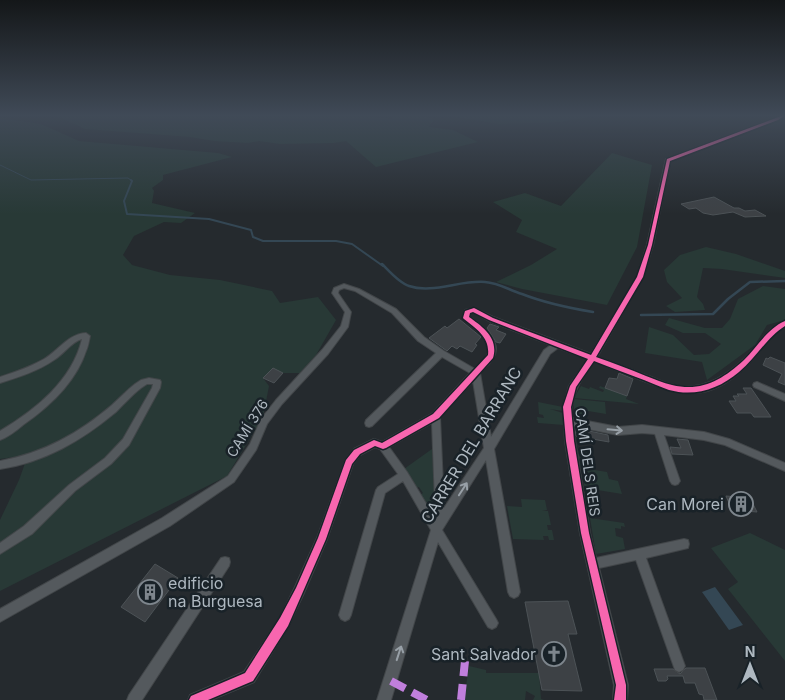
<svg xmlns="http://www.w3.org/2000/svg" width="785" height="700" viewBox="0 0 785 700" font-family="Inter,sans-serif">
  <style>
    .green { fill: #283936 }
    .water { fill: #344754 }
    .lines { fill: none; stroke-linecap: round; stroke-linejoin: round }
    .stream-far2 { stroke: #344754; stroke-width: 1 }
    .stream-far1 { stroke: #344754; stroke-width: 2 }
    .stream { stroke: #344754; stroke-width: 2.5 }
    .building { fill: #3d4145; stroke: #4c5256 }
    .minor-casing { stroke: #424649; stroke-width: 2 }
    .minor { fill: #54595d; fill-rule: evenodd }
    .quiet { stroke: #c07fdc; stroke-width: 8; stroke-dasharray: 16 8; stroke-linecap: butt }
    .cycleway-casing { stroke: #192228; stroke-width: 3 }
    .cycleway { fill: #f766af; fill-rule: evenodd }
    .oneway { stroke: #98a0a7 }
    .labels { text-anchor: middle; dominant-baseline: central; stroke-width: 5; stroke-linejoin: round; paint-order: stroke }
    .street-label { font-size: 14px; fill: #aeb8c0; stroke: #192228 }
    .near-street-label { font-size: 16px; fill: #aeb8c0; stroke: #192228 }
    .near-poi-label { font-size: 16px; fill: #aeb8c0; stroke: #192228; text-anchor: end }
  </style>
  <rect width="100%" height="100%" fill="#252a2e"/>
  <path class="green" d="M57 116H371L372 117 392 119 394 116H422L434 119 429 127 453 130 478 142 376 167 346 141 334 143 280 144 259 141 248 143 214 141 190 137 85 129Z
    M452 116H593L561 122 499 124Z
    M0 118 41 124 79 141 218 153 232 157 163 175V180L152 188 154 191 152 203 195 213 181 223 164 222 134 236 123 255 132 265 170 275 220 280 272 291 280 303 318 297 336 320 316 355 300 373H283L273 369 263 378 269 386 263 417 227 476 0 591V520L19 480 28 455 0 459Z
    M612 153 652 165 637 247 607 305 522 289 496 282 531 265 557 249 516 232 522 220 493 202 525 193 561 206Z
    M706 247 736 254 785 271V278L722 269 703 268 697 297 703 304 705 310 675 312 666 306 682 298 667 282 664 270 680 255Z
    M763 286 785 289V320L767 325 755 345 707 380 702 362 645 353 649 327 673 335 694 355 709 354 721 344 705 333H683L665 325 669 318 705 328H722L730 319 738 299Z
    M581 386 589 389 590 387 603 392 604 390 599 388 600 386 627 396 626 399 639 404 574 398Z
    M574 399 605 402 606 414 588 411V417L582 416V422L574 420Z
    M538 402 563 407V411L550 409 563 413 564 425 538 423 537 417 544 418 543 415 539 414Z
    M432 449 435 508 430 512 420 495 423 493 419 487 415 488 404 469Z
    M577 451 591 452 595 470 607 472 609 479 618 481 622 494 585 488Z
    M521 499 545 500 547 510 542 511H548L551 525H547L548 530H552L554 540H549L548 536H543L544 540 513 539 507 506 522 507Z
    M590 518 624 523 625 527 621 526V529L615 528 616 536 623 538 625 549 596 554Z
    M750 533 785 550V661L728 589 738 582 711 548Z
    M469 666 486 670V673H539L541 699 544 700H533L535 696 526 691 525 700H464Z"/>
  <path class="water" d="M715 587 743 625 729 630 702 592Z"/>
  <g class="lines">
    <path class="stream-far2" d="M0 165 31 180 128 178 132 181"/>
    <path class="stream-far1" d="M131 180 132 181 124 201 127 214 209 219 251 230 253 237 263 241H336L352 244 383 266"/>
    <path class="stream" d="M382 264C389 271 399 283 409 286 432 294 460 280 485 282 499 283 509 290 522 294 545 303 569 308 593 312
      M641 315 713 314 728 299 750 282 785 281"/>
  </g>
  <path class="building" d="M714 197 734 208H739L745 211 755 210 766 216 745 217 733 212 713 215 703 213 696 208 689 209 681 204Z
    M459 319 481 337 475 344 477 345 472 352 460 346 457 349 452 346 447 351 429 338 445 326 447 328Z
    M490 324 499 327 496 330 506 334 500 343 496 342 487 328Z
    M770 357 785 363V385L778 382 782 374 763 365 766 358 768 359Z
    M273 368 283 373 274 383 263 378Z
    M619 373 633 379 627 396 605 388 609 378 617 379Z
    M743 388H751L771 417H754L751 413H737L729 401H736L733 396H739L737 394H747Z
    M575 428 608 435 609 442 576 436Z
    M677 439 688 440 693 455 672 454 670 447 681 448Z
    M726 496 750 498 757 512 732 510Z
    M155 564 178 578 145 622 121 607Z
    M568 601 577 634H568L582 691 542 690 525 602Z
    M686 668H705L717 700H704L703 695 699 694 695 683H685L683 676H667L668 679 666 681H658L654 669H673L680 674Z"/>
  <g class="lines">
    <defs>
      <path id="minor" d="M780 116H784L778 120 670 161 653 245 643 277 597 357C614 363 631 369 648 376 655 378 662 382 670 384 700 393 725 378 746 357 758 345 768 327 785 321V326C768 337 757 356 742 370 709 401 683 396 644 381 627 374 611 368 594 361 581 380 570 394 572 418L618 427 642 425 704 432 729 439 785 463V471L725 445 704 440 664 435 680 481 678 484 675 485 672 484 670 481 655 434 642 433 618 435 573 426 575 441 590 533 596 558 684 539 688 540 689 544 688 548 646 558 685 666 683 670 679 672 675 670 636 560 599 568 628 685 627 700H613L614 685 580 533 565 441 564 421 563 407 569 386 588 359 558 348 550 354 494 449 520 592 518 596 514 598 510 596 508 592 486 460 442 530 496 619 498 623 496 627 492 629 488 627 438 542 391 700H377L431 530 403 481 385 493 351 615 349 619 345 621 341 619 339 615 376 490 378 487 398 474 380 449 375 447 360 455 353 464 327 539 303 595 288 626 254 682 211 700H188L190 695 244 672 280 618 295 587 317 538 346 459 354 449 374 439 382 442 433 413 470 373 442 357 372 426 369 427 366 426 365 423 366 420 436 353 418 341 392 313 355 291 344 288 339 290 338 293 351 312 348 327 328 354 282 404 267 424 256 450 234 482 170 526 0 622V609L162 518 228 476 250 444 261 419 276 400 322 350 341 326 345 312 332 293 334 288 344 284 359 289 396 309 424 337 444 351 475 369C478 365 483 361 486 357 497 341 471 327 463 318L465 310 474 308 493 317 591 354 637 277 647 245 666 159ZM473 312 489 321 551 345 544 350 491 437 480 373C484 368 490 364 493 358 504 342 481 325 470 317V313ZM473 381 484 448 444 508 440 417ZM432 423 435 503 433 515 407 472 389 447Z
        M86 333 90 336C89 341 88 347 86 351 76 382 49 407 23 425 16 431 8 437 0 440V431C35 410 72 381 82 339 71 342 64 354 54 360 38 371 19 377 0 383V377C15 372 30 367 44 359 58 351 68 334 86 333Z
        M149 378 160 380 161 382 160 388 129 445 111 464 75 491 32 534 0 554V543L24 526 69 485 105 458 123 439 152 388 153 384H147L141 388C132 395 124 404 116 412 81 441 45 462 0 469V461C44 453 79 433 112 405 120 398 127 390 135 384L141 380Z
        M757 382 785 394V401L754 387 753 385 754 383Z
        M225 557 229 558 230 562 229 566 142 700H127L129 695 221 558Z"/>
    </defs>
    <use href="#minor" class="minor-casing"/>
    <use href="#minor" class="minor"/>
    <path class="quiet" d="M391 681 427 700
      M461 700 465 661"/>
    <defs>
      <path id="cycleway" d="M781 116H784L778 120 670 161 652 245 643 277 596 357C613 363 630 369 646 376 655 379 663 383 672 385 702 392 722 380 744 360 757 347 768 328 785 321V326C767 337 756 358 739 372 719 389 695 397 669 390 660 387 652 383 644 380 627 374 610 367 594 361L576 387 571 407 574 441 589 533 626 685V700H614L616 685 581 533 566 441 563 407 570 386 588 359 489 320 473 312 470 313 469 317C483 327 499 338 493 358L439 418 386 448 383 449 375 446 360 454 352 464 326 539 302 594 288 626 253 681 208 700H189L191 696 245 673 280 618 296 588 318 538 346 460 354 450 374 440 382 443 433 414 488 355C490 338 477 329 464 319L463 318 465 311 474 308 476 309 493 318 591 355 637 277 648 245 667 159 776 118Z"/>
    </defs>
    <use href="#cycleway" class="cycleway-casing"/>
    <use href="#cycleway" class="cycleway"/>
  </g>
  <defs><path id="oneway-shaft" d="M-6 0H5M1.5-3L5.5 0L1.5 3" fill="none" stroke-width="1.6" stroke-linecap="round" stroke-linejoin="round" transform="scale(1.25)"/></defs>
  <g class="oneway">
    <use href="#oneway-shaft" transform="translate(615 430) rotate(5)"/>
    <use href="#oneway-shaft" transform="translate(463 489) rotate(-57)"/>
    <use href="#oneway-shaft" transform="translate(399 653) rotate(-72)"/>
  </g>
  <linearGradient id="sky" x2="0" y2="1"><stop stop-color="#141719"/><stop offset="0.54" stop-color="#404a57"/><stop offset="1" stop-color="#404a57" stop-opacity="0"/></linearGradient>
  <rect width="785" height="214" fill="url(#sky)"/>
  <defs>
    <symbol id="building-ring" viewBox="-11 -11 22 22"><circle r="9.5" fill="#192228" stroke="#7e868d" stroke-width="1.5"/><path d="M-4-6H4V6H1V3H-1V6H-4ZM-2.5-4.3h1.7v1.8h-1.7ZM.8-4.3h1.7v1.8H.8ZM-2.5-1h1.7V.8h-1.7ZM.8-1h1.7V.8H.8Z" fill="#7e868d"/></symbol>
    <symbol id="church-ring" viewBox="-11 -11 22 22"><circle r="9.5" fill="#192228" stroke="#7e868d" stroke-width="1.5"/><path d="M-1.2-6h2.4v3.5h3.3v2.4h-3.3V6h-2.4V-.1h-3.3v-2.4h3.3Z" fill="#7e868d"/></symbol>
  </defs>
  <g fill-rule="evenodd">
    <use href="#building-ring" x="727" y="490" width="28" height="28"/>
    <use href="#building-ring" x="136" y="578" width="28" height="28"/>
    <use href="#church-ring" x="540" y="640" width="28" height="28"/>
  </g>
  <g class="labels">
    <g class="street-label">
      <text transform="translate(247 428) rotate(-58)">CAMÍ 376</text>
      <text transform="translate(588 462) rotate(82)">CAMÍ DELS REIS</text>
    </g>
    <g class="near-street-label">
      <text transform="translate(471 445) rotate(-59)">CARRER DEL BARRANC</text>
    </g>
    <g class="near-poi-label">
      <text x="724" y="504">Can Morei</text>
      <text x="168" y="583" text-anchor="start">edificio<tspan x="168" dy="18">na Burguesa</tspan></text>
      <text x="536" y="654">Sant Salvador</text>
    </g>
  </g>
  <g transform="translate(750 665)" stroke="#192228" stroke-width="4" paint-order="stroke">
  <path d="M0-4L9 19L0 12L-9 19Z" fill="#aeb8c0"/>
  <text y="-8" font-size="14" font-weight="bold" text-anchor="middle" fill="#aeb8c0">N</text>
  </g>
</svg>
